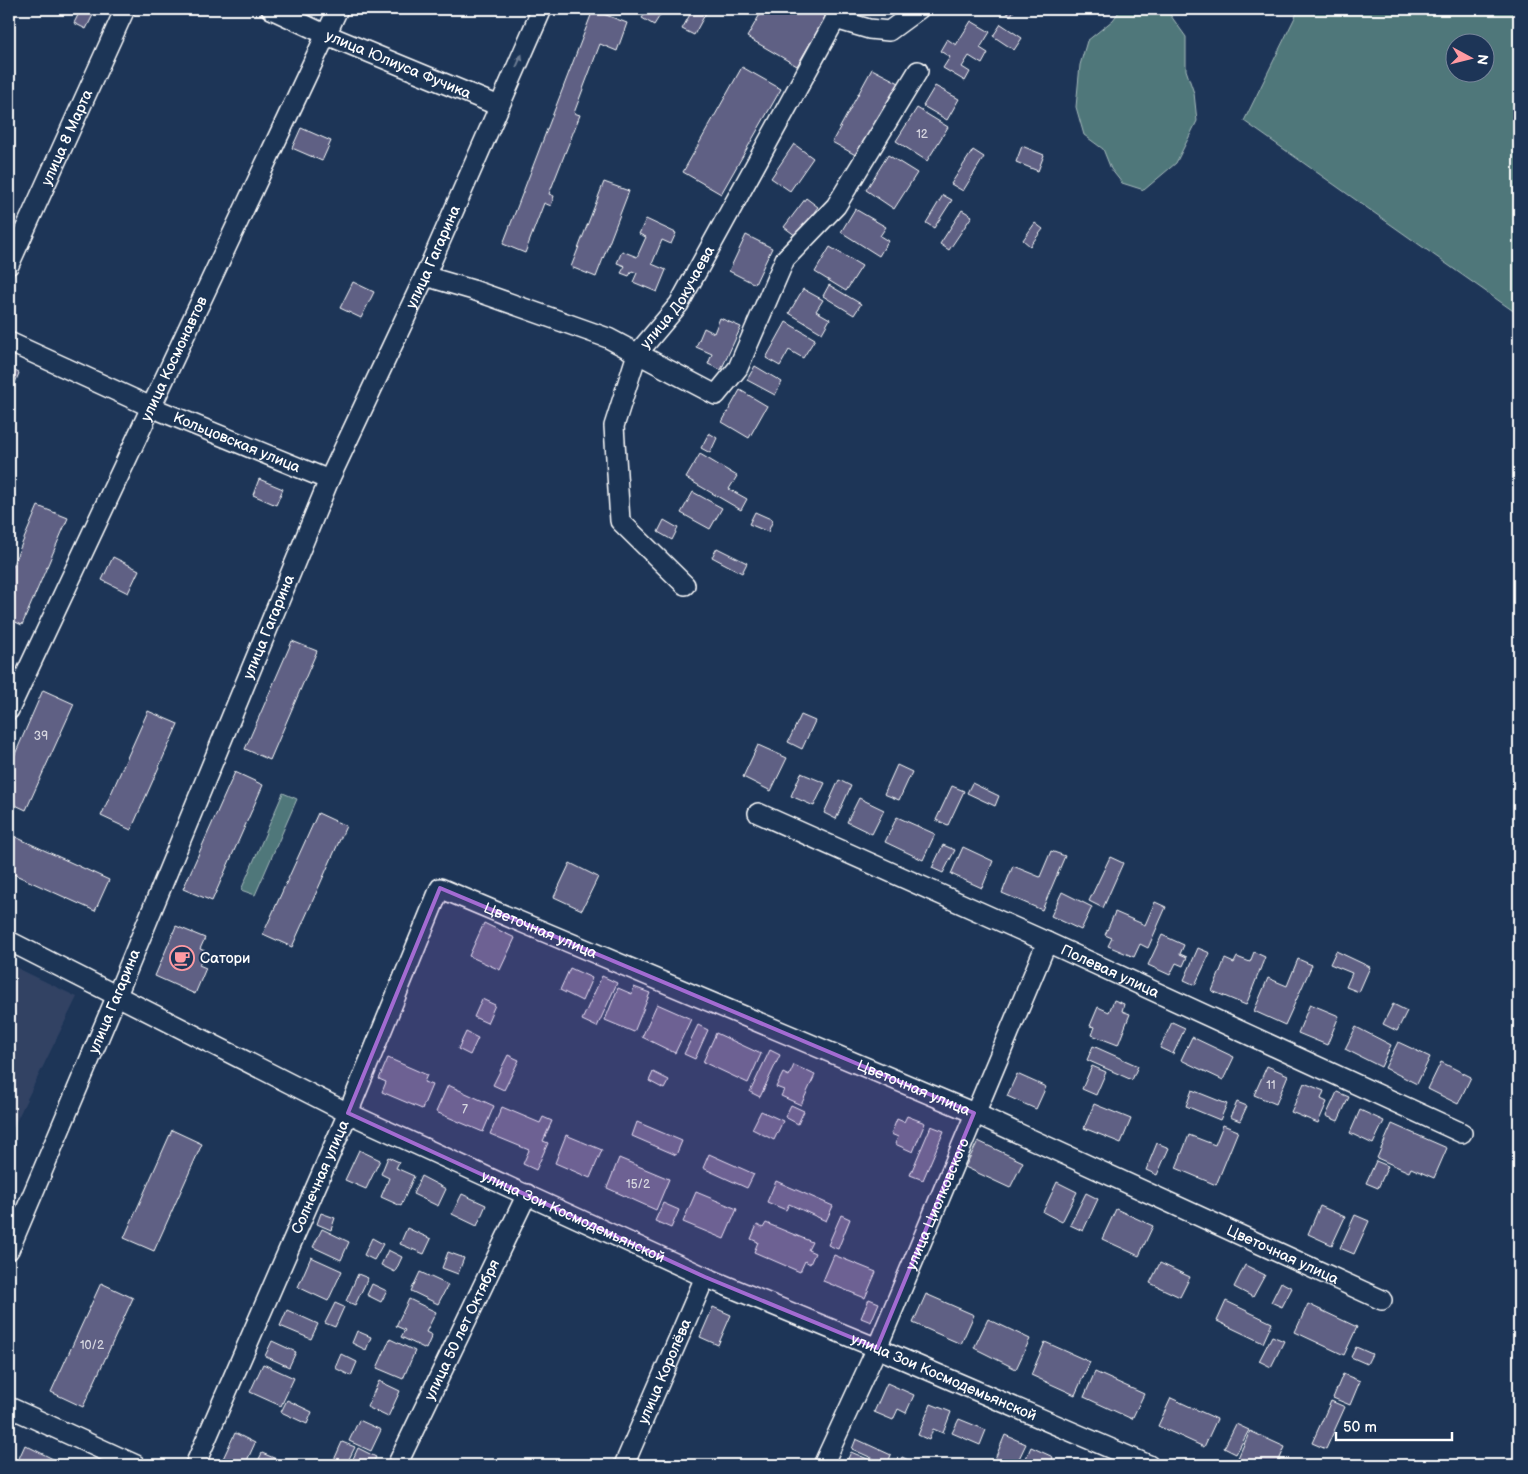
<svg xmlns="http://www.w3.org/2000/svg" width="1528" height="1474" viewBox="0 0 1528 1474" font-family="'Balsamiq Sans',sans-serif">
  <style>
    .built { fill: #304264 }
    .green { fill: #4f777a; stroke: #a7bbbc; fill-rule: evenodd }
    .building { fill: #5e6084; stroke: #fff }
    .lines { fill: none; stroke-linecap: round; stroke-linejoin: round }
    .minor-casing { stroke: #fff; stroke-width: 22 }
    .minor { stroke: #1d3557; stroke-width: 19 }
    .oneway { fill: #6c7c92 }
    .marked { fill: #a36bd2; fill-opacity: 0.2; stroke: #a36bd2; stroke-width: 4; stroke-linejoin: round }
    .labels { text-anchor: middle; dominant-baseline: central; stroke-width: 4; stroke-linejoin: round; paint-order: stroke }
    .number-label { font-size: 12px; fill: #d7d7e0 }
    .street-label { font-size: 15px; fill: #fff; stroke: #1d3557 }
    .poi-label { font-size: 15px; fill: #fff; stroke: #1d3557; text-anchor: start }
  </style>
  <rect width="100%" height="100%" fill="#1d3557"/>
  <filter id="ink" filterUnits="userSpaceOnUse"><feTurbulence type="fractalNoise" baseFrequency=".02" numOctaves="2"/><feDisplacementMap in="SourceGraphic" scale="10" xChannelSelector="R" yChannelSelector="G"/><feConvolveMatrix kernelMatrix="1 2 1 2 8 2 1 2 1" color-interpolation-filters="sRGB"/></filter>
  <g filter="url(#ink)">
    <path class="built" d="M9 964 77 997 9 1136Z"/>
    <path class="green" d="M1121 9H1166L1186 37V70L1194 93 1197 121 1176 163 1144 190 1122 183 1111 169 1103 149 1084 135 1076 107 1080 65 1087 41 1113 20Z
      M1299 9H1519V315L1244 121ZM1456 42H1486V72H1456Z
      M283 793 297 799 255 895 241 890Z"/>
    <path class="building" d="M81 9H96L86 29 74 23Z
      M648 9H664L654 25 642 18Z
      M693 9H708L694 35 682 29Z
      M763 9H830L797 66 747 37Z
      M1000 9H1015L1011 15Z
      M593 10 627 23 617 51 600 44 574 113 580 115 549 194 554 196 551 206 544 203 525 253 503 244Z
      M971 21 990 32 980 48 988 53 982 64 969 56 962 67 970 72 965 81 943 68 950 57 940 51 947 39 956 45Z
      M1001 24 1022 38 1014 50 993 36Z
      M742 67 781 89 721 194 683 172Z
      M872 69 901 84 861 158 832 142Z
      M935 86 959 99 947 120 923 106Z
      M917 108 948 127 927 161 896 141Z
      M301 128 331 141 322 161 292 148Z
      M794 144 813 158 790 191 771 178Z
      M1022 146 1044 155 1038 171 1016 162Z
      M973 150 984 157 963 191 951 184Z
      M888 155 917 173 894 209 866 190Z
      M604 182 629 191 596 277 571 267Z
      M943 195 952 200 934 228 926 223Z
      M806 198 818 207 796 236 784 227Z
      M855 209 886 227 880 236 888 241 879 256 841 232Z
      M962 210 972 216 949 250 940 244Z
      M646 219 676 233 671 244 662 240 652 264 666 270 657 292 633 282 637 273 632 271 629 276 621 273 625 266 617 263 622 251 637 257 646 237 639 234Z
      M1035 223 1043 229 1030 246 1023 240Z
      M746 235 772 248 755 284 729 271Z
      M830 247 862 266 846 291 815 272Z
      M353 282 374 292 361 318 340 308Z
      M829 285 861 304 854 315 823 296Z
      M803 289 823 300 816 311 830 319 822 333 789 313Z
      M720 318 741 327 721 370 708 364 712 354 696 347 704 328 714 333Z
      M786 322 815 339 803 358 789 350 780 366 766 358Z
      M755 366 782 382 775 395 747 380Z
      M9 368 19 373 9 398Z
      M740 390 767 406 749 438 722 422Z
      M709 433 717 438 710 453 701 448Z
      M700 454 737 476 729 489 747 499 741 510 686 478Z
      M259 479 283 489 276 505 253 495Z
      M693 492 722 508 710 529 681 513Z
      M38 506 68 518 22 625 9 619V574Z
      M755 512 773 520 768 532 749 524Z
      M664 520 678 528 672 540 658 532Z
      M717 548 747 563 742 573 712 557Z
      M113 557 139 570 128 593 102 580Z
      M292 641 317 651 270 760 245 749Z
      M43 690 74 704 26 810 9 802V768Z
      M148 711 178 724 131 830 101 816Z
      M801 715 815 721 802 749 788 742Z
      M758 745 787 758 771 791 743 777Z
      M897 765 912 772 899 800 884 794Z
      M235 772 263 785 212 901 183 889Z
      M801 773 825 783 814 806 791 796Z
      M839 780 851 786 836 819 824 813Z
      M972 783 999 796 995 806 967 793Z
      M952 786 964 791 948 825 936 820Z
      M859 798 884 810 872 834 847 822Z
      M318 813 346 826 292 947 263 934Z
      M897 817 935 834 923 860 885 842Z
      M9 834 109 880 95 911 9 872Z
      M943 845 955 850 943 873 932 868Z
      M963 847 993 861 982 888 951 874Z
      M1051 851 1065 856 1042 910 1002 893 1013 866 1040 877Z
      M1110 857 1123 863 1103 908 1089 901Z
      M570 863 598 877 582 910 554 897Z
      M1062 892 1092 907 1081 930 1051 916Z
      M1155 902 1166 907 1148 948 1140 944 1134 957 1108 946 1112 938 1105 935 1115 912 1145 925Z
      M484 923 515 938 500 970 469 956Z
      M176 926 205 938 200 949 205 951 199 965 206 968 195 994 155 976Z
      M1162 935 1184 945 1180 954 1187 957 1183 966 1176 963 1170 975 1148 965Z
      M1198 948 1210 953 1195 985 1184 980Z
      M1336 951 1370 967 1359 992 1346 987 1352 973 1330 964Z
      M1254 952 1265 957 1246 1005 1212 991 1225 959 1234 963 1237 957 1250 962Z
      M1298 959 1312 965 1285 1025 1254 1011 1268 978 1287 986Z
      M570 968 592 978 582 1001 560 990Z
      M602 976 617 983 597 1027 582 1020Z
      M634 987 650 993 634 1032 605 1020 618 988 632 994Z
      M482 999 495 1005 487 1023 474 1017Z
      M1114 1000 1124 1004 1122 1011 1130 1014 1118 1045 1092 1035 1095 1027 1090 1026 1098 1007 1109 1012Z
      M657 1004 691 1019 675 1053 642 1037Z
      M1310 1004 1339 1016 1327 1045 1298 1033Z
      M1393 1004 1407 1011 1397 1031 1383 1024Z
      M1172 1022 1185 1028 1173 1054 1160 1048Z
      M698 1025 708 1030 695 1059 684 1054Z
      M1356 1027 1391 1045 1381 1067 1345 1049Z
      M466 1032 478 1038 470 1055 458 1049Z
      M716 1033 761 1054 748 1083 703 1062Z
      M1192 1037 1234 1057 1223 1080 1181 1060Z
      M1398 1042 1430 1057 1417 1084 1385 1068Z
      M1093 1046 1138 1066 1132 1080 1087 1060Z
      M770 1050 780 1055 760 1097 750 1092Z
      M508 1055 519 1060 504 1090 493 1085Z
      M388 1058 427 1075 424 1082 432 1085 422 1109 382 1092 386 1082 379 1079Z
      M1441 1062 1471 1077 1458 1104 1428 1089Z
      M794 1065 815 1075 801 1105 781 1096 784 1090 776 1087 783 1073 789 1076Z
      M1092 1066 1106 1072 1096 1095 1082 1089Z
      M1267 1066 1288 1075 1276 1104 1254 1095Z
      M653 1072 669 1080 664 1089 649 1081Z
      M1017 1074 1046 1087 1036 1109 1007 1096Z
      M1304 1083 1324 1091 1321 1099 1327 1102 1318 1123 1291 1112Z
      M448 1085 494 1106 483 1132 436 1112Z
      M1192 1090 1227 1104 1220 1120 1186 1106Z
      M1337 1092 1349 1097 1338 1121 1326 1116Z
      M1237 1102 1247 1106 1240 1121 1230 1117Z
      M1094 1104 1131 1119 1121 1143 1084 1128Z
      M791 1105 804 1111 798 1124 785 1117Z
      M502 1107 540 1123 543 1117 552 1121 543 1141 548 1143 536 1170 523 1164 529 1150 490 1134Z
      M1360 1110 1384 1121 1373 1144 1350 1133Z
      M761 1111 783 1121 774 1140 752 1129Z
      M907 1116 925 1123 913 1152 895 1144 898 1137 891 1134 897 1119 904 1122Z
      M637 1122 682 1141 676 1155 632 1136Z
      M1392 1124 1447 1148 1434 1178 1411 1168 1409 1172 1377 1158Z
      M1223 1125 1238 1131 1216 1185 1176 1168 1189 1135 1215 1145Z
      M931 1126 944 1131 923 1180 910 1175Z
      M172 1130 202 1144 154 1251 124 1238Z
      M566 1135 602 1150 590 1178 555 1163Z
      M978 1141 1023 1162 1010 1188 965 1167Z
      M1157 1143 1169 1148 1157 1175 1146 1170Z
      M359 1150 380 1160 366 1189 345 1180Z
      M709 1154 754 1174 747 1188 703 1168Z
      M388 1157 399 1162 396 1168 414 1176 401 1206 381 1197 389 1178 381 1174Z
      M619 1158 669 1179 656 1210 607 1188Z
      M1376 1161 1388 1166 1378 1188 1366 1183Z
      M421 1176 446 1189 438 1206 413 1194Z
      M776 1181 833 1206 826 1221 789 1204 786 1210 767 1202Z
      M1057 1182 1077 1192 1062 1222 1043 1212Z
      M696 1192 737 1209 724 1239 683 1222Z
      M1086 1193 1098 1199 1083 1231 1070 1225Z
      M462 1194 486 1205 477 1226 452 1214Z
      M663 1203 679 1210 671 1228 655 1221Z
      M1320 1206 1345 1217 1332 1245 1308 1234Z
      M1116 1209 1153 1226 1139 1256 1102 1239Z
      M321 1213 335 1218 331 1230 317 1224Z
      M841 1215 850 1219 838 1249 828 1245Z
      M1355 1215 1369 1221 1354 1254 1340 1248Z
      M766 1223 812 1242 808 1250 815 1253 810 1264 805 1261 800 1272 754 1252 758 1242 751 1239 757 1225 763 1228Z
      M407 1228 431 1239 424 1254 400 1244Z
      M322 1229 349 1242 341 1260 313 1247Z
      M372 1238 383 1244 374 1260 364 1255Z
      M388 1250 402 1257 395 1272 381 1265Z
      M448 1252 464 1258 458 1274 442 1268Z
      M834 1255 876 1272 865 1298 823 1281Z
      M311 1257 342 1271 328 1301 298 1287Z
      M1160 1263 1190 1277 1180 1297 1150 1283Z
      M1245 1265 1265 1275 1253 1297 1234 1287Z
      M420 1272 448 1285 438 1304 411 1291Z
      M358 1274 368 1278 355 1305 346 1301Z
      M1281 1282 1292 1288 1282 1307 1271 1302Z
      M101 1283 133 1298 83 1407 51 1392Z
      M372 1284 387 1291 381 1302 367 1295Z
      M926 1294 974 1315 961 1344 913 1323Z
      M409 1299 436 1312 426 1332 432 1335 426 1349 401 1337 405 1330 396 1326Z
      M869 1299 879 1303 871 1322 861 1318Z
      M1226 1301 1272 1323 1263 1343 1217 1321Z
      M335 1303 344 1307 335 1327 325 1323Z
      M1308 1304 1357 1327 1344 1355 1295 1332Z
      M713 1307 731 1315 718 1345 700 1337Z
      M287 1310 318 1324 311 1339 280 1326Z
      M988 1319 1030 1339 1016 1369 974 1348Z
      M357 1331 371 1337 366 1350 352 1343Z
      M1272 1336 1284 1341 1271 1367 1259 1361Z
      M390 1339 415 1351 403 1379 377 1368Z
      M272 1341 296 1352 289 1367 265 1356Z
      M1045 1342 1090 1362 1075 1395 1031 1375Z
      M1356 1347 1372 1354 1367 1364 1351 1357Z
      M341 1354 357 1362 351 1376 335 1368Z
      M263 1364 294 1378 281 1406 250 1392Z
      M1095 1372 1144 1394 1132 1419 1084 1397Z
      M1343 1374 1360 1381 1350 1405 1333 1398Z
      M379 1381 400 1391 388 1417 367 1407Z
      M887 1383 914 1395 906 1413 898 1409 893 1420 874 1412Z
      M1171 1398 1217 1419 1204 1447 1158 1426Z
      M287 1400 312 1412 307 1424 281 1412Z
      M1331 1401 1345 1407 1326 1449 1312 1443Z
      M931 1404 951 1412 943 1433 933 1429 929 1440 918 1435Z
      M959 1419 986 1430 980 1445 952 1433Z
      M359 1420 381 1430 371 1451 349 1441Z
      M1236 1424 1249 1430 1236 1454 1224 1448Z
      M1250 1431 1285 1447 1277 1465H1249L1237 1460Z
      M235 1433 255 1443 245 1465H220Z
      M1005 1435 1026 1444 1016 1465H1004L994 1461Z
      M856 1439 891 1455 887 1465 852 1449Z
      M342 1442 355 1447 346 1465 334 1460Z
      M25 1445 57 1461 55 1465H16Z
      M1031 1447 1053 1457 1050 1465H1023Z
      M358 1448 376 1457 372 1465H360L352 1461Z
      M851 1452 877 1463 876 1465H845Z
      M262 1453 288 1464V1465H256Z
      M902 1457 919 1465H898Z"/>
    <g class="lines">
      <defs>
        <g id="minor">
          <path id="s1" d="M271 9 327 35 499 106"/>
          <path d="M835 19 869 29 889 31 919 9"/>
          <path id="s2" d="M9 265 125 9"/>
          <path d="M425 276 473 290 608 338 716 395 738 368 785 259 836 206 918 71"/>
          <path id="s3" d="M9 342 151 407 329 480"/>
          <path id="s4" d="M685 585 620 521 614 426 637 354 679 304 841 9"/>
          <path id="s5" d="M9 710 338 9"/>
          <path id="s6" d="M758 813 1047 942 1462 1133"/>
          <path id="s7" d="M9 941 348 1113 705 1277 877 1348 1149 1465"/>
          <path id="s8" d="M9 1250 117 995 329 480 425 276 542 9"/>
          <path d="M9 1407 136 1465"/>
          <path id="s9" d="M195 1465 348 1113 440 888 974 1113 1382 1300"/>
          <path id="s10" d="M397 1465 527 1194"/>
          <path id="s11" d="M624 1465 705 1277"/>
          <path id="s12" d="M823 1465 877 1348 1047 942"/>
        </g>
      </defs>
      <use href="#minor" class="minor-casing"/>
      <use href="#minor" class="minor"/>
    </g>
    <defs><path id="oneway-solid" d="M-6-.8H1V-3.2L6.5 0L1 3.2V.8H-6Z" transform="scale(1.25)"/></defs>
    <use class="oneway" href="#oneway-solid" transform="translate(519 61) rotate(-66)"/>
  </g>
  <path class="marked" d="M440 888 974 1113 877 1348 705 1277 348 1113Z"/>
  <defs>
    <symbol id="cafe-ring" viewBox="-11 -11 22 22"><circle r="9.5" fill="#1d3557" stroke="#ff9aa2" stroke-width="1.5"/><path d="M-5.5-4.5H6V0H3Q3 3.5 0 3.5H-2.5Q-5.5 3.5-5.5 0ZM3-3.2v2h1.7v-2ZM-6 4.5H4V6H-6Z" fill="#ff9aa2"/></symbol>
  </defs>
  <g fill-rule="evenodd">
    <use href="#cafe-ring" x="168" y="944" width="28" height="28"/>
  </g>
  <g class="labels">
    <g class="number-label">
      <text x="922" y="134">12</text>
      <text x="41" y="736">39</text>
      <text x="1271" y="1085">11</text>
      <text x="465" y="1109">7</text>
      <text x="638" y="1184">15/2</text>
      <text x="92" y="1345">10/2</text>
    </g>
    <g class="street-label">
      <text stroke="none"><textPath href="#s1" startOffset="139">улица Юлиуса Фучика</textPath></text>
      <text stroke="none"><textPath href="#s2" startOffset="140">улица 8 Марта</textPath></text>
      <text stroke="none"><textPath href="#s8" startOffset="1080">улица Гагарина</textPath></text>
      <text stroke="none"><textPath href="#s4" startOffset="332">улица Докучаева</textPath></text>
      <text stroke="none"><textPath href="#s5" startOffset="388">улица Космонавтов</textPath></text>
      <text stroke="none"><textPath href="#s3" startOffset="249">Кольцовская улица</textPath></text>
      <text stroke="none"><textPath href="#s8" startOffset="675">улица Гагарина</textPath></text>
      <text stroke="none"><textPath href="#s9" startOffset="736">Цветочная улица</textPath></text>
      <text stroke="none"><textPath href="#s6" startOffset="386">Полевая улица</textPath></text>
      <text stroke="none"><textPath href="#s8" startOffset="270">улица Гагарина</textPath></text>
      <text stroke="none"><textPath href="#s9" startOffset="1141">Цветочная улица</textPath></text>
      <text stroke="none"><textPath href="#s9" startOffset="314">Солнечная улица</textPath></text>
      <text stroke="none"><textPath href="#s12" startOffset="285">улица Циолковского</textPath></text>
      <text stroke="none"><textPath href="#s7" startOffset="628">улица Зои Космодемьянской</textPath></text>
      <text stroke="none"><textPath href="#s9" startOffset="1546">Цветочная улица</textPath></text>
      <text stroke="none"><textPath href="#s10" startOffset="150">улица 50 лет Октября</textPath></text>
      <text stroke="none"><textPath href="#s11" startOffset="102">улица Королёва</textPath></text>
      <text stroke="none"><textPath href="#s7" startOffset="1032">улица Зои Космодемьянской</textPath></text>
    </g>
    <g class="poi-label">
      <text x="200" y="958">Сатори</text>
    </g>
  </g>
  <rect width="1528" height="1474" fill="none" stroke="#1d3557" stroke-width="30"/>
  <rect x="15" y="15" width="1498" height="1444" fill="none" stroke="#fff" stroke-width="2" filter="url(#ink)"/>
  <g transform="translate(1470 58) rotate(97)"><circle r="24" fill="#1d3557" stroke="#77869a"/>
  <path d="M0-4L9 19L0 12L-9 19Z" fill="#ff9aa2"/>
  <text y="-8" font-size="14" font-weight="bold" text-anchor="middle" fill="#ffffff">N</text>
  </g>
  <path d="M1336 1432v8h116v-8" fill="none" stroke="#ffffff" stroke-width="2.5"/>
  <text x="1343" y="1432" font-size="15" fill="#ffffff" stroke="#1d3557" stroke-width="4" paint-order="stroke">50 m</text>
</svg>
